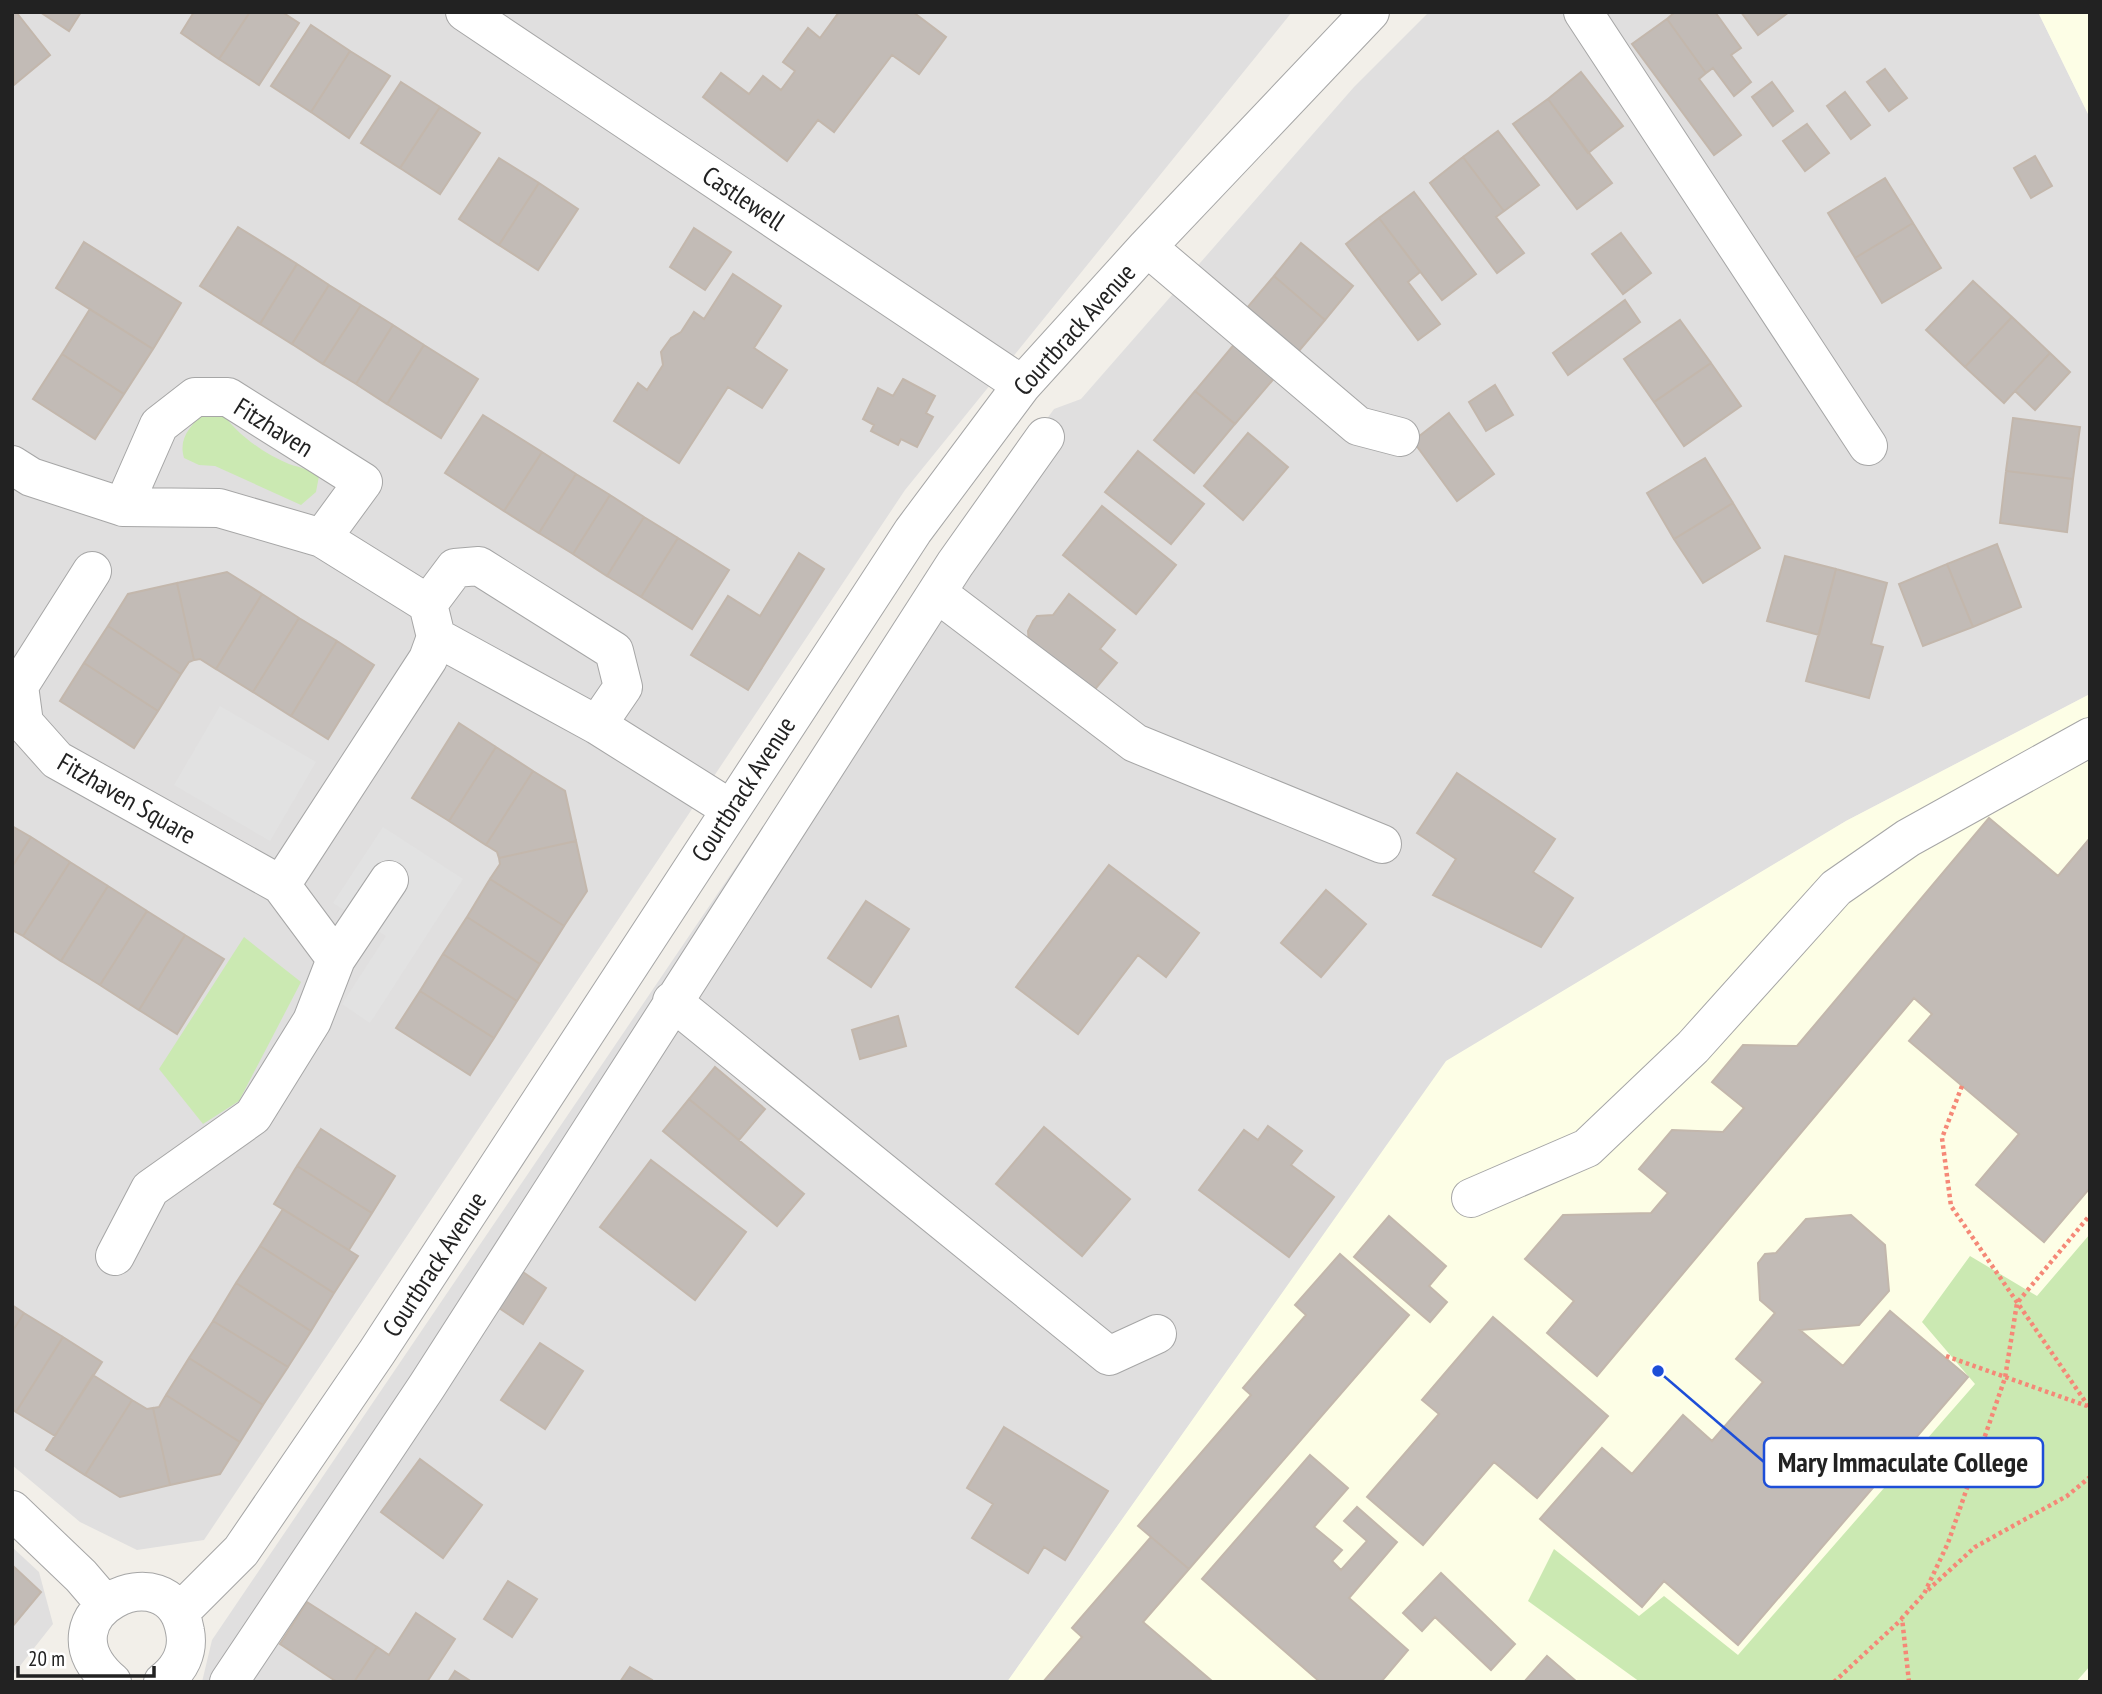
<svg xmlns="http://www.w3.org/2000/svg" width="2102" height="1694" viewBox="0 0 2102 1694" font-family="'PT Sans Narrow',sans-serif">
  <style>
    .residential { fill: #e0dfdf }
    .education { fill: #fdfee6 }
    .grass { fill: #cbe9b2 }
    .parking { fill: #e2e2e2 }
    .building { fill: #c2bbb6; stroke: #c3b7ac; stroke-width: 2 }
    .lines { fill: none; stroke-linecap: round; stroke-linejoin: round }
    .minor-casing { stroke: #a6a6a6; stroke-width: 40 }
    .path { stroke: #f58877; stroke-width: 4.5; stroke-dasharray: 3.5 3.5; stroke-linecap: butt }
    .minor { stroke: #fff; stroke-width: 38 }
    .labels { text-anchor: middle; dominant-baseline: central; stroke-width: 5; stroke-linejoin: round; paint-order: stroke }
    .street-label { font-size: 26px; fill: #222; stroke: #fff }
    .leader { fill: none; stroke: #1d4ed8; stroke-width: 2.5 }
    .callout-dot { fill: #1d4ed8; stroke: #fff; stroke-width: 2.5 }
    .callout { fill: #fff; stroke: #1d4ed8; stroke-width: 2.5 }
    .callout-label { font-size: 28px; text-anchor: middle; font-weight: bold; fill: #222 }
  </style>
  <rect width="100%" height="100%" fill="#f2efe9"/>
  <path class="residential" d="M12 12H1292L905 490 204 1540 137 1550 80 1522 12 1465Z
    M1429 12H2038L2090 118V694L1846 821 1447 1061 1007 1682H202L212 1640 916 601 1054 409 1081 399 1354 87Z
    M12 1547 39 1572 53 1624 12 1676Z"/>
  <path class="education" d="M2038 12H2090V118Z
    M2090 694V1682H1007L1446 1061 1846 821Z"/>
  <path class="grass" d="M204 411H221C235 433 264 454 289 464 301 468 309 469 319 476L316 492 301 505 215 466 199 465 184 458C178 437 191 427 204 411Z
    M244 937 301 982 239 1101 203 1124 159 1069Z
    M2090 1234V1666L2076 1682H1640L1528 1601 1554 1549 1639 1616 1664 1596 1738 1655 1975 1384 1922 1322 1970 1256 2037 1296Z"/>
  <path class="parking" d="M220 706 316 762 270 841 174 785Z
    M383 827 463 879 370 1023 342 1004 386 936 333 903Z"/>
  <path class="building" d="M12 12H16L50 55 14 85Z
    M40 12H81L69 31Z
    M194 12H250L219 59 181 33Z
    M250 12H282L299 23 259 85 219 59Z
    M839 12H913L946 37 919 74 892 55 834 132 818 120 787 161 703 97 721 73 749 94 763 76 781 90 795 71 783 62 808 28 820 38Z
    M1675 12H1715L1741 48 1731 55 1751 82 1734 96 1713 68 1706 73 1667 19Z
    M1741 12H1789L1758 35Z
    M1667 19 1706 73 1699 79 1741 135 1714 155 1632 44Z
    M311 25 350 51 311 112 271 86Z
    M350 51 390 76 349 138 311 112Z
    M1885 69 1907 98 1889 111 1867 82Z
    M1581 72 1623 126 1588 153 1548 99Z
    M401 82 440 107 400 168 361 143Z
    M1772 82 1793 111 1773 126 1752 97Z
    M1845 92 1870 125 1851 139 1827 106Z
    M1548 99 1612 183 1577 209 1513 124Z
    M440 107 480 133 440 194 400 168Z
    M1807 124 1829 153 1805 171 1783 141Z
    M1498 131 1539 185 1504 211 1463 157Z
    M2035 156 2052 186 2031 198 2014 168Z
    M1463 157 1504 211 1496 217 1524 253 1497 273 1430 183Z
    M499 158 539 183 499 245 459 219Z
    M1885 178 1913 223 1855 258 1828 213Z
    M539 183 578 209 538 270 499 245Z
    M1414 192 1476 274 1442 300 1379 218Z
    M1379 218 1420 272 1408 282 1440 324 1418 340 1346 244Z
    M1913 223 1941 268 1882 303 1855 258Z
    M238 227 297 264 260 324 200 286Z
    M694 228 731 252 705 290 670 267Z
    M1621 233 1651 273 1623 294 1592 254Z
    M84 242 181 303 153 349 56 288Z
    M1301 243 1353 286 1325 320 1274 276Z
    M297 264 329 285 292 344 260 324Z
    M733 274 781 306 754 348 787 370 762 408 728 387 679 463 614 421 638 383 647 390 663 365 661 352 671 338 681 332 694 312 704 319Z
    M1274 276 1325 320 1298 352 1246 309Z
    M1973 281 2012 317 1965 367 1926 330Z
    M329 285 361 305 323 364 292 344Z
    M1625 300 1640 322 1568 375 1553 353Z
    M361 305 393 325 356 384 323 364Z
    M90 309 153 349 124 394 62 354Z
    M2012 317 2050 353 2004 403 1965 367Z
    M1680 320 1711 363 1654 402 1624 359Z
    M393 325 424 345 387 404 356 384Z
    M1237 341 1277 375 1235 424 1195 391Z
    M424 345 478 379 441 438 387 404Z
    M2050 353 2070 372 2035 410 2015 391Z
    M62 354 124 394 95 439 33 399Z
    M1711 363 1741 406 1684 446 1654 402Z
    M903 379 935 396 926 413 933 417 917 447 901 439 898 445 871 431 874 425 863 419 878 388 893 396Z
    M1495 385 1513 415 1486 431 1469 402Z
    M1195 391 1235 424 1194 473 1154 440Z
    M1449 413 1494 474 1457 501 1413 441Z
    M483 415 542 452 504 511 445 473Z
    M2013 418 2080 427 2073 479 2006 471Z
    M1248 433 1288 467 1243 520 1204 486Z
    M1138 451 1204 504 1171 544 1105 492Z
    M542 452 576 474 539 533 504 511Z
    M1705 458 1733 503 1674 539 1647 493Z
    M2006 471 2073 479 2067 532 2000 523Z
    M576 474 610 495 573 554 539 533Z
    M610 495 644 517 607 576 573 554Z
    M1733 503 1760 548 1703 583 1674 539Z
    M1102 506 1176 565 1136 614 1063 555Z
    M644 517 678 538 641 597 607 576Z
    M678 538 729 570 692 629 641 597Z
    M1997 544 2021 607 1973 627 1947 564Z
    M799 553 824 569 748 690 691 655 728 596 760 616Z
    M1785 556 1836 569 1819 635 1767 621Z
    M1947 564 1973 627 1923 646 1899 584Z
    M1836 569 1887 583 1871 644 1883 647 1869 698 1806 681Z
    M227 572 262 594 216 669 200 659 194 660 177 583Z
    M177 583 194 660 189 662 181 674 108 626 128 594Z
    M262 594 299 618 253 692 216 669Z
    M1069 594 1115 630 1100 649 1117 663 1091 694 1029 645 1028 631 1033 621 1037 616 1053 615Z
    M299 618 337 641 291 716 253 692Z
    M108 626 181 674 158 711 84 663Z
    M337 641 374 665 328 739 291 716Z
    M84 663 158 711 134 748 60 701Z
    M459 723 496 747 449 821 412 798Z
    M496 747 533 771 486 845 449 821Z
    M533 771 565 791 576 841 499 858 497 852 486 845Z
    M1457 773 1555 839 1533 872 1573 898 1541 947 1433 895 1456 859 1417 833Z
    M1989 818 2058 876 2090 838V1188L2044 1242 1976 1185 2019 1134 1909 1041 1932 1014 1914 998 1597 1376 1547 1333 1574 1301 1525 1259 1563 1215 1651 1213 1668 1193 1639 1169 1672 1130 1723 1132 1744 1108 1712 1082 1743 1045 1797 1046Z
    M12 826 31 837 12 867Z
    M31 837 70 862 23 936 12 930V867Z
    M576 841 587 891 564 926 490 879 500 864 499 858Z
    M70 862 108 886 61 961 23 936Z
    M1109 865 1199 933 1166 977 1138 955 1078 1034 1016 987Z
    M490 879 564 926 540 964 467 917Z
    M108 886 147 911 100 985 61 961Z
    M1326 890 1366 924 1321 977 1281 943Z
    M866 901 909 929 871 987 828 958Z
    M147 911 185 935 139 1010 100 985Z
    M467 917 540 964 517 1001 443 954Z
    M185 935 224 959 177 1034 139 1010Z
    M443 954 517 1001 494 1038 420 991Z
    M420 991 494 1038 470 1075 396 1028Z
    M898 1016 906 1046 860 1059 852 1030Z
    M715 1067 765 1109 739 1140 689 1099Z
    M689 1099 804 1194 777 1226 663 1131Z
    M1268 1126 1302 1151 1291 1165 1334 1197 1289 1257 1199 1190 1244 1130 1258 1140Z
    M1044 1127 1130 1199 1082 1256 996 1184Z
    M321 1129 395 1176 372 1213 297 1166Z
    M651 1160 746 1232 695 1300 600 1227Z
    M297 1166 372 1213 349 1250 274 1204Z
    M283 1209 358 1256 334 1293 260 1246Z
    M1851 1215 1885 1245 1889 1291 1859 1325 1800 1330 1843 1366 1890 1311 1968 1377 1738 1645 1664 1581 1642 1607 1540 1519 1602 1448 1632 1474 1683 1415 1712 1441 1763 1382 1736 1359 1775 1313 1760 1300 1758 1263 1765 1254 1776 1253 1806 1219Z
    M1389 1216 1446 1266 1429 1286 1447 1302 1430 1322 1354 1257Z
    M260 1246 334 1293 311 1331 236 1283Z
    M1340 1254 1409 1315 1189 1569 1138 1526 1251 1395 1243 1388 1306 1315 1295 1305Z
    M520 1270 546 1288 523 1324 496 1306Z
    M236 1283 311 1331 288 1367 213 1321Z
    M12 1305 24 1313 12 1332Z
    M24 1313 63 1337 16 1412 12 1409V1332Z
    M1493 1317 1608 1416 1537 1498 1494 1462 1423 1545 1367 1497 1439 1414 1422 1400Z
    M213 1321 288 1367 263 1405 189 1358Z
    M63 1337 102 1362 55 1436 16 1412Z
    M540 1343 583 1371 545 1429 501 1400Z
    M189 1358 263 1405 240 1442 166 1395Z
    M93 1375 132 1400 85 1475 46 1450Z
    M166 1395 240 1442 220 1474 170 1485 153 1408 159 1407Z
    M132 1400 147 1409 153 1408 170 1485 120 1497 85 1475Z
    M1004 1427 1108 1491 1065 1560 1044 1547 1028 1573 972 1538 993 1504 967 1488Z
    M1310 1455 1348 1488 1314 1527 1342 1550 1332 1561 1341 1570 1367 1541 1344 1521 1357 1507 1397 1542 1349 1598 1408 1650 1381 1682H1320L1202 1579Z
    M420 1459 482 1505 443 1558 381 1512Z
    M1151 1537 1189 1569 1143 1622 1212 1681 1043 1682 1082 1637 1072 1628Z
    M12 1565 41 1592 12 1627Z
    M1441 1573 1515 1644 1491 1670 1435 1617 1422 1631 1403 1613Z
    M508 1581 537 1599 512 1637 484 1619Z
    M307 1602 377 1647 354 1682H337L280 1644Z
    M416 1613 455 1639 427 1682H354L377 1647 389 1655Z
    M1547 1656 1577 1682H1524Z
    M630 1667 652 1680 651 1682H620Z
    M455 1671 472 1682H448Z"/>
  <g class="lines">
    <defs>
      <path id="minor" d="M465 12 1022 385
        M1583 12 1868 446
        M1147 247 1358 426 1400 437
        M12 465 31 477 123 507 219 508 322 538 428 604 436 637 597 725 729 808
        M123 507 159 425 195 397H228L363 482 322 538
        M92 571 19 686 24 723 57 760 281 885 428 659 436 637
        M937 593 1135 743 1382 844
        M428 604 455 568 479 566 614 651 623 687 597 725
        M336 959 389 880
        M672 1001 1109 1356 1157 1334
        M1471 1198 1587 1148 1693 1047 1836 888 1908 838 2090 737
        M115 1256 150 1189 253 1116 312 1021 336 959 281 885
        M12 1510 81 1576 105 1604
        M179 1613 241 1551 377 1352 913 531 1022 385 1147 247 1370 12
        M112 1682C33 1614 171 1547 185 1631 189 1652 180 1669 163 1682
        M229 1682 427 1386 955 564 1045 437"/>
    </defs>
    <use href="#minor" class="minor-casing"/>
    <path class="path" d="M1962 1086 1942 1138 1951 1206 2089 1407
      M1946 1356 2087 1406
      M1928 1590 1975 1547 2067 1496 2090 1477
      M1834 1682 1902 1619
      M1909 1682 1902 1618 1924 1594 1948 1543 2005 1378 2017 1303 2090 1215"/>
    <use href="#minor" class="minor"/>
  </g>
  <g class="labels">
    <g class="street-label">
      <text transform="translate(744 198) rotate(34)">Castlewell</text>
      <text transform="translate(1074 329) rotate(-48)">Courtbrack Avenue</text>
      <text transform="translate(274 427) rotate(32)">Fitzhaven</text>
      <text transform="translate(743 789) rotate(-57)">Courtbrack Avenue</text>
      <text transform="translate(127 798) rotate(30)">Fitzhaven Square</text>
      <text transform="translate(434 1264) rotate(-57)">Courtbrack Avenue</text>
    </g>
  </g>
  <path class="leader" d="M1658 1371L1764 1462"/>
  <circle class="callout-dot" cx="1658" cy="1371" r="7"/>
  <rect class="callout" x="1764" y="1438" width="279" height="49" rx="7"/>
  <g class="callout-label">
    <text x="1903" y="1472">Mary Immaculate College</text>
  </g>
  <rect width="2102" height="1694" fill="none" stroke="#222222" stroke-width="28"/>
  <path d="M18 1666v10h136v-10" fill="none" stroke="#222222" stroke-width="3.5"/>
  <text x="28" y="1666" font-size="21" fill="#222222" stroke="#ffffff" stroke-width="5" paint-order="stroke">20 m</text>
</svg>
